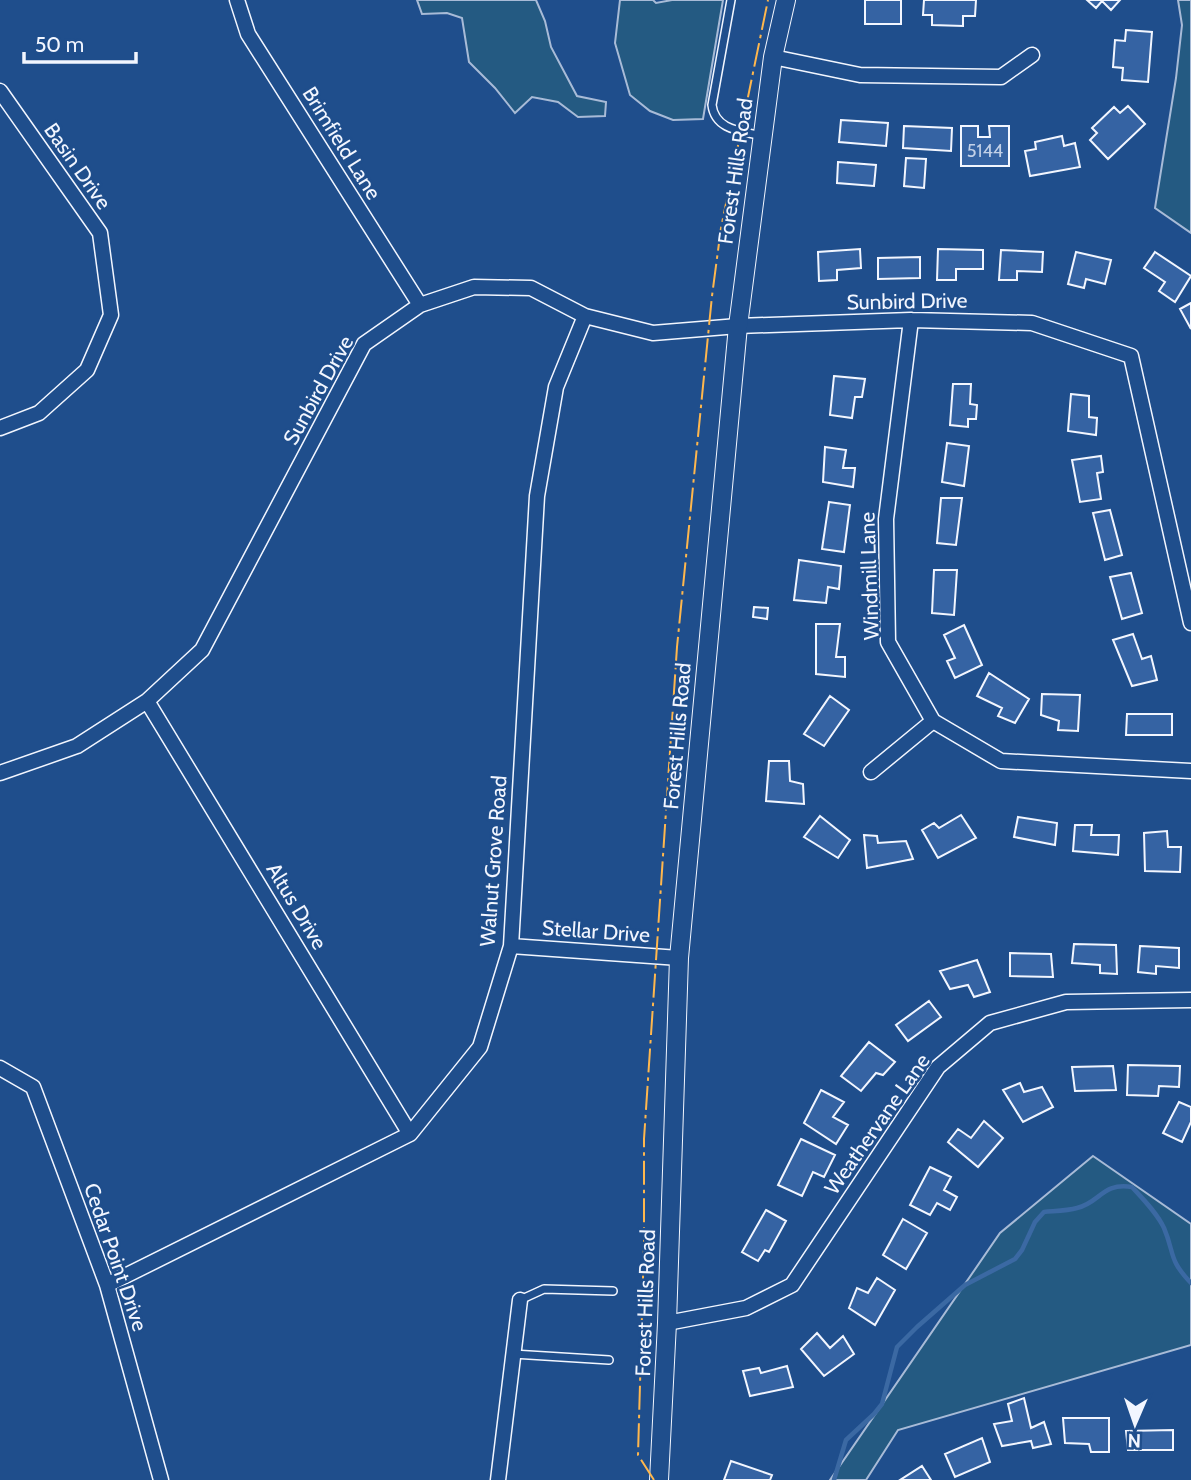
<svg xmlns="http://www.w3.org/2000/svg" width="1191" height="1480" viewBox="0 0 1191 1480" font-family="Cabin,sans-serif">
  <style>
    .green { fill: #245a82; stroke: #a8bbd7; stroke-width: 2 }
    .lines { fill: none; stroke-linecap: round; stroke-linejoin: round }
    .stream { stroke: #3b69a3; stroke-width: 4.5 }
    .building { fill: #3563a3; stroke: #f2f6ff; stroke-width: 2 }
    .service-casing { stroke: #f2f6ff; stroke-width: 10 }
    .minor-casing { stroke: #f2f6ff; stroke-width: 17 }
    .tertiary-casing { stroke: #f2f6ff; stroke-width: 20 }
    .service { stroke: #1f4e8c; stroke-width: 7 }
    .minor { stroke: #1f4e8c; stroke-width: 14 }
    .tertiary { stroke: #1f4e8c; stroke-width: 18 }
    .power { stroke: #ffb74d; stroke-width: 2; stroke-dasharray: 24 5 3.5 5; stroke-linecap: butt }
    .labels { text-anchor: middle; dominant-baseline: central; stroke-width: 5; stroke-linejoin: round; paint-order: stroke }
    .number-label { font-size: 18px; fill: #c3d1e8 }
    .street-label { font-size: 21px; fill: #f2f6ff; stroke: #1f4e8c }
  </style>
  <rect width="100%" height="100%" fill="#1f4e8c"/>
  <path class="green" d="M417 0H536L545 21 551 47 577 96 606 102 605 116 578 117 558 102 532 97 515 113 495 88 469 62 462 18 447 13 422 14Z
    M620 0H653L656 3 672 0H723L703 119 673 120 650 111 630 95 615 43Z
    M1178 0H1191V233L1155 208 1176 78 1182 25Z
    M1093 1156 1191 1224V1345L898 1430 866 1480H830L1000 1233Z"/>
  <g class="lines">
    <path class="stream" d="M834 1480 846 1440 874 1414 882 1404 897 1347 917 1327 965 1285 1015 1259 1022 1250 1035 1222 1044 1212C1054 1211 1067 1211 1077 1208 1100 1203 1102 1182 1132 1187 1143 1199 1157 1213 1164 1228 1175 1254 1168 1259 1191 1283"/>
  </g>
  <path class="building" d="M865 0H901V24H865Z
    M924 0H976L975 16H963V26L932 25V15H923Z
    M1087 0H1120L1111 10 1102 1 1096 8Z
    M1126 30 1152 32 1148 82 1122 80 1123 68 1113 67 1115 40 1125 41Z
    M1128 106 1145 124 1108 159 1090 140 1097 133 1092 128 1114 107 1120 113Z
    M841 120 888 123 886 146 839 142Z
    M904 126 952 128 951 151 903 148Z
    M961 126H978V137H990L989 126H1009V166H961Z
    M1062 136 1064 146 1075 143 1080 167 1030 176 1025 151 1036 149 1035 142Z
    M906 158 926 159 924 188 904 186Z
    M838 162 876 165 874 186 837 183Z
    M860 249 861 268 837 270V280L819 281 818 252Z
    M938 249 983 250V269H956V280H937Z
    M1001 250 1043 252 1042 272 1017 271V280H999Z
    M1076 252 1111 260 1105 284 1086 279 1084 288 1068 284Z
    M1155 252 1191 276 1175 302 1159 291 1165 282 1144 268Z
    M920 257V278L878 279V258Z
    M1191 303V329L1180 309Z
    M834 376 865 379 862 397H855L852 418 830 415Z
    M953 384H971L970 404 977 405 976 419H968V427L950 425Z
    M1071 394 1089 396V417L1097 418 1096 435 1068 431Z
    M947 443 969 446 964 486 942 482Z
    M825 447 846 450 843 468H855L853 487 823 482Z
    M1101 456 1103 472 1097 473 1101 499 1080 502 1072 460Z
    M941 498H962L956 545 937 543Z
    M829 502 850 505 844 552 822 549Z
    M1110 510 1122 555 1105 560 1093 513Z
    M799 560 841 566 839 589 828 587 826 603 794 600Z
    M934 570H957L954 615 932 613Z
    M1131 573 1142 613 1122 619 1110 577Z
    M754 607 768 608 767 619 753 617Z
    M816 624H840L836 657H845V677L816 674Z
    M964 625 982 665 955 678 947 661 955 658 944 635Z
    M1133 634 1142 659 1151 656 1157 680 1132 686 1113 640Z
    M989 673 1029 699 1015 723 998 716 1002 708 977 696Z
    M1042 694 1080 695 1078 731 1058 730 1059 721 1041 715Z
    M830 696 849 710 824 746 804 734Z
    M1127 714H1172V735H1126Z
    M769 761H789L790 781 803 784 804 804 766 801Z
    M961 815 976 838 938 858 922 830 934 823 939 828Z
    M820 816 850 840 838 858 804 837Z
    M1018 817 1057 823 1055 845 1014 837Z
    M1075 825H1092L1091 835H1119L1118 855 1073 851Z
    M1167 831 1168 847H1181L1180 872 1145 871 1144 833Z
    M864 835 877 836 878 843 906 841 913 859 867 868Z
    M1074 944 1116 945 1117 974 1100 973V965L1072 963Z
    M1140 946 1179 948V968L1156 966V974L1138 972Z
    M1010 953 1051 954 1053 977 1010 976Z
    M977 960 990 992 974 997 968 985 950 989 940 971Z
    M929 1001 941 1017 908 1041 896 1025Z
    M869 1042 895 1062 883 1075 876 1073 861 1091 841 1076Z
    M1128 1065 1180 1066 1179 1087 1159 1086 1158 1096 1127 1095Z
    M1113 1066 1116 1090 1075 1091 1072 1067Z
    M1020 1083 1024 1092 1042 1087 1053 1107 1023 1122 1003 1090Z
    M821 1090 844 1102 833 1117 848 1125 836 1144 804 1123Z
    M1179 1102 1191 1107V1122L1182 1142 1163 1133Z
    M984 1121 1003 1138 978 1167 948 1142 958 1129 971 1138Z
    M801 1139 835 1155 824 1177 813 1172 802 1196 778 1185Z
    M930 1167 951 1177 944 1190 957 1197 950 1210 937 1203 930 1215 910 1205Z
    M766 1210 786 1221 769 1252 765 1250 758 1261 742 1252Z
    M903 1219 927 1233 906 1269 883 1255Z
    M877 1278 895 1290 875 1325 849 1308 857 1288 868 1293Z
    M817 1333 830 1348 843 1336 854 1354 824 1376 801 1349Z
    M787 1366 793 1387 750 1396 743 1371 759 1368 761 1373Z
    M1024 1398 1031 1428 1044 1422 1051 1444 1033 1448 1031 1441 1002 1446 994 1424 1012 1421 1008 1404Z
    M1063 1418H1109V1452H1091L1089 1444 1065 1443Z
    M1173 1430V1450H1128L1126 1431Z
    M982 1438 990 1462 955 1477 945 1454Z
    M731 1461 772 1475 770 1480H724Z
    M922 1466 931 1480H900Z"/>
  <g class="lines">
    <defs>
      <path id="service" d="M731 0 712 105C715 130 741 131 762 136
        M520 1300 544 1289 613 1291
        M513 1354 609 1360"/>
      <path id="minor" d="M237 0 248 34 420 305
        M773 57 860 75 1001 77 1032 55
        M0 91 100 233 111 315 87 370 39 413 0 428
        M911 320 886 519 888 642 933 721 1001 761 1191 771
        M147 701 410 1134
        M871 772 933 721
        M0 773 77 746 147 701 202 650 364 344 420 305 474 287 531 288 585 316 653 333 738 326 911 320 1032 323 1131 356 1191 623
        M511 946 679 958
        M0 1068 33 1087 107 1285 161 1480
        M107 1285 410 1134 480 1047 511 946 537 496 556 387 585 316
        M667 1323 746 1308 792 1285 938 1067 990 1023 1066 1002 1191 1000
        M498 1480 520 1300"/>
      <path id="tertiary" d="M659 1480 667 1323 679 958 738 326 773 57 786 0"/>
    </defs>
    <use href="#service" class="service-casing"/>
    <use href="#minor" class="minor-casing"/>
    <use href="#tertiary" class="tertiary-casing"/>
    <use href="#service" class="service"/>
    <use href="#minor" class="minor"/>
    <use href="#tertiary" class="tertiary"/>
    <path class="power" d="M654 1480 638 1455 644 1243V1139L677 647 712 296 721 228 768 0"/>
  </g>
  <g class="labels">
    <g class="number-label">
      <text x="985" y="151">5144</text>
    </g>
    <g class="street-label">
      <text transform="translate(342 143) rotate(58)">Brimfield Lane</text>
      <text transform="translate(78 166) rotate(55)">Basin Drive</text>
      <text transform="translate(735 171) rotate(-82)">Forest Hills Road</text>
      <text transform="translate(907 301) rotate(-1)">Sunbird Drive</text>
      <text transform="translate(318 390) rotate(-61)">Sunbird Drive</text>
      <text transform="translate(869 576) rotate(-92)">Windmill Lane</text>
      <text transform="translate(677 736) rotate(-85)">Forest Hills Road</text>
      <text transform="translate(493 861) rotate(-86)">Walnut Grove Road</text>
      <text transform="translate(297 906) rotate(59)">Altus Drive</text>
      <text transform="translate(596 931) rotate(4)">Stellar Drive</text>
      <text transform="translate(877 1124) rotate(-55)">Weathervane Lane</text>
      <text transform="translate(116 1257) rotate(71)">Cedar Point Drive</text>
      <text transform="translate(645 1303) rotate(-88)">Forest Hills Road</text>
    </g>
  </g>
  <g transform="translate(1135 1424) rotate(182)" stroke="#1f4e8c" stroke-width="5" paint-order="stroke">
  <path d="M0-5L12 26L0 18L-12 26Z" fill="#f2f6ff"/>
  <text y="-10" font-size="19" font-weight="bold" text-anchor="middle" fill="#f2f6ff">N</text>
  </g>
  <path d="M24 52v10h112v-10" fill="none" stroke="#f2f6ff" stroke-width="3.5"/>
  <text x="35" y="52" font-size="21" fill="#f2f6ff" stroke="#1f4e8c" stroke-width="5" paint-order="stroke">50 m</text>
</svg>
